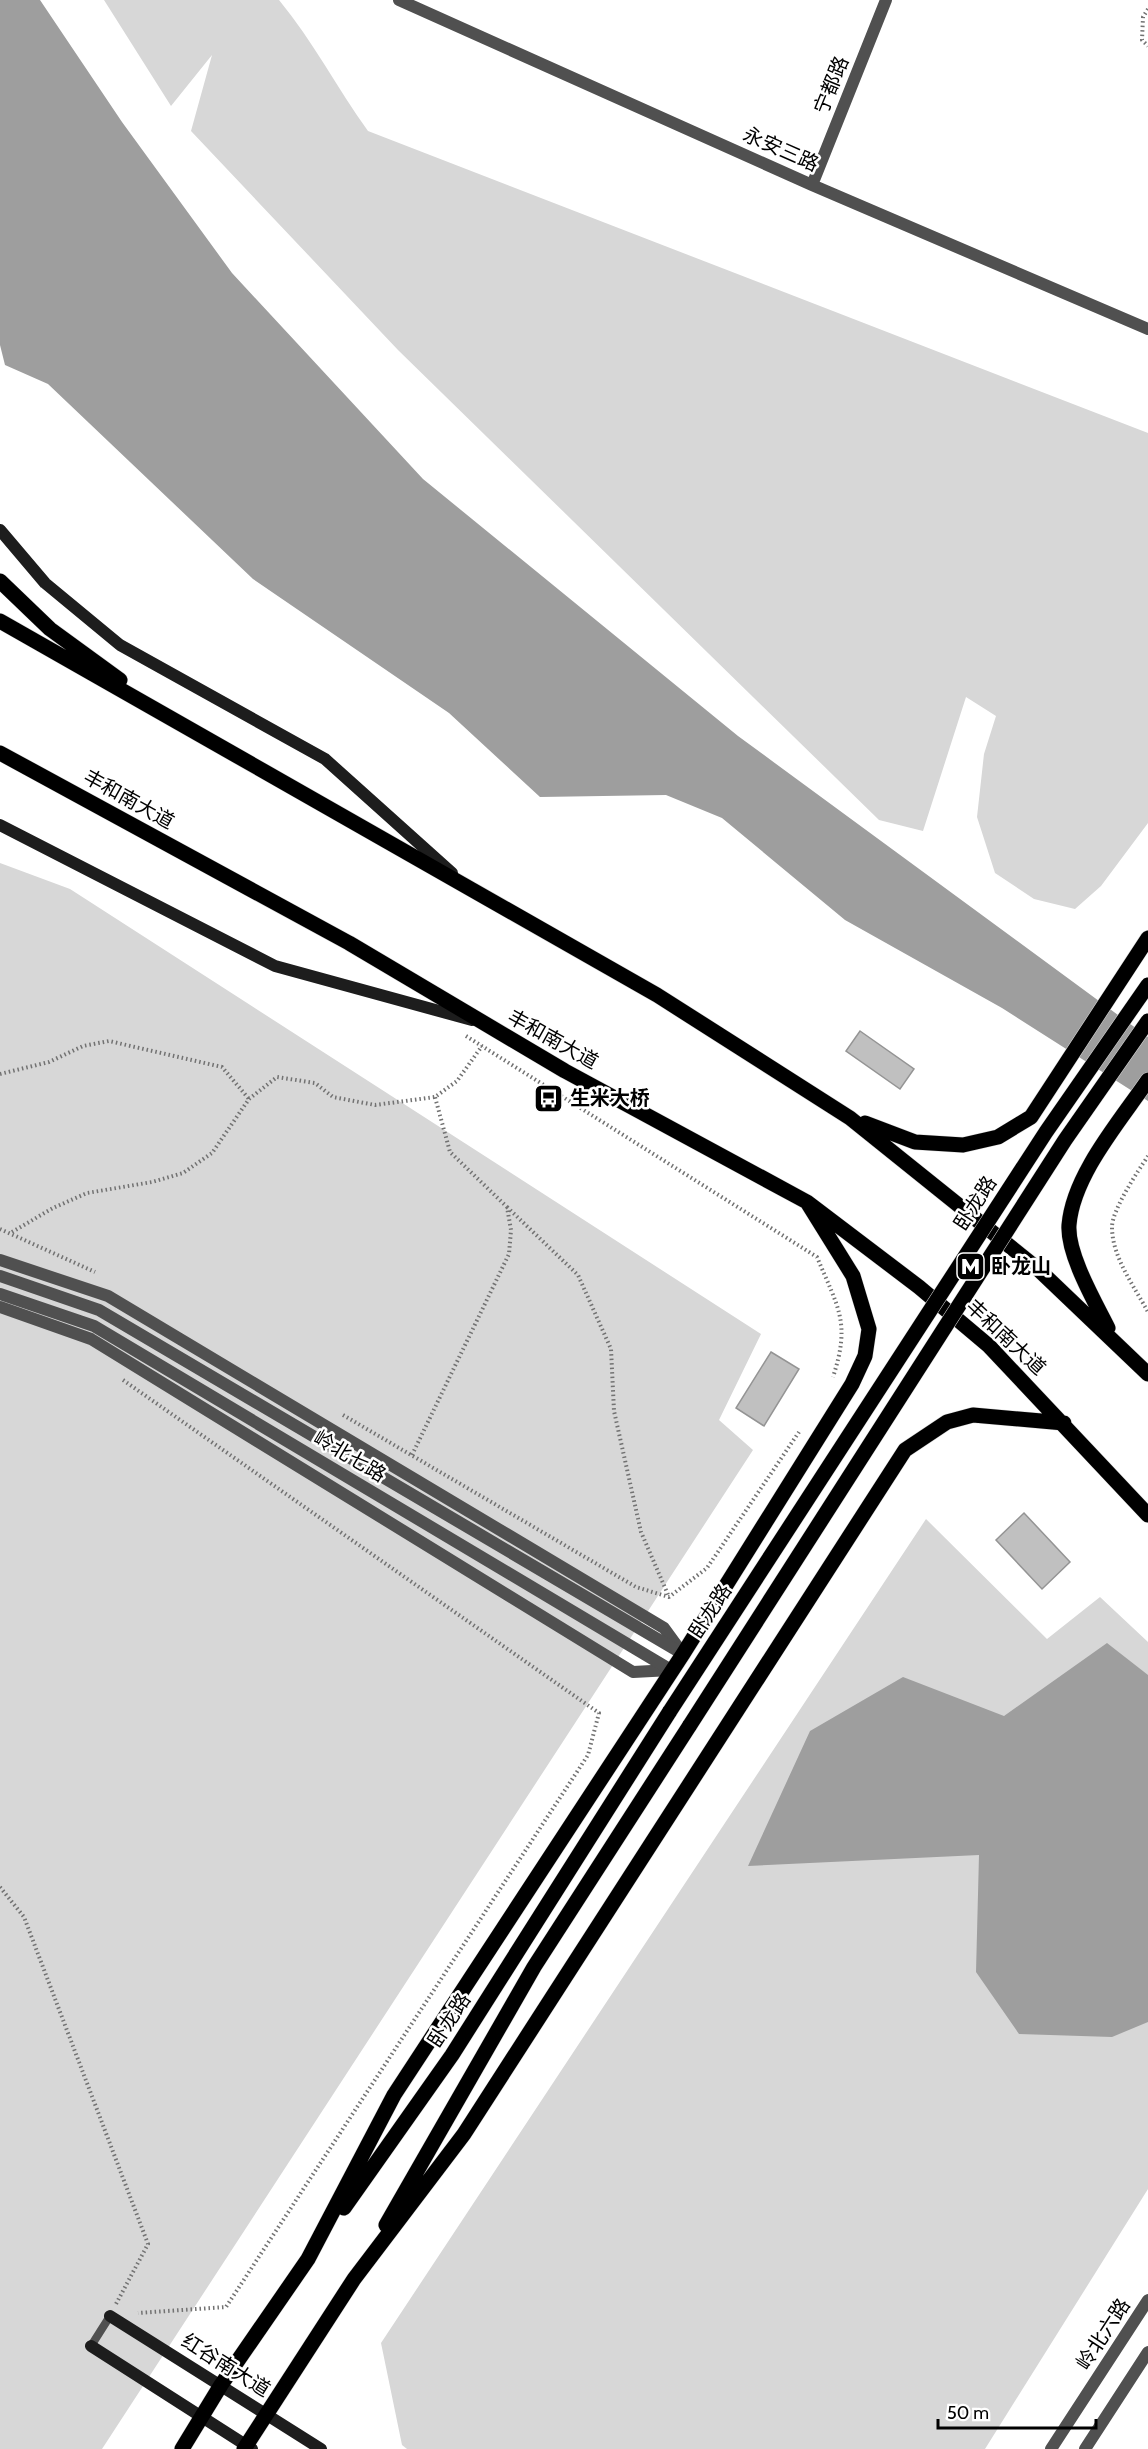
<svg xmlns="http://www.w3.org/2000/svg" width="1148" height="2449" viewBox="0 0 1148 2449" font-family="Cabin,'Noto Sans SC',sans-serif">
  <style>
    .green { fill: #d7d7d7 }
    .water { fill: #9e9e9e }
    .building { fill: #c0c0c0; stroke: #949494; stroke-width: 1.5 }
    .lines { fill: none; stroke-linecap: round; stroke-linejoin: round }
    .primary-casing { stroke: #dbdbdb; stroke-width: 16 }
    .path { stroke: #727272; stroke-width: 4; stroke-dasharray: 1.5 3; stroke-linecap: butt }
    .service { stroke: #505050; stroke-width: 8 }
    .minor { stroke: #505050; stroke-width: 12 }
    .tertiary { stroke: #505050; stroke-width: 12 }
    .secondary { stroke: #1d1d1d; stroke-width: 12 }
    .primary { stroke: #000; stroke-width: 15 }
    .primary-bridge-casing { stroke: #dbdbdb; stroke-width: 16; stroke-linecap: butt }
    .primary-bridge { stroke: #000; stroke-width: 15 }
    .labels { text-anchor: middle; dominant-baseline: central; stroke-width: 5; stroke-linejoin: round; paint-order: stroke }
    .street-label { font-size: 20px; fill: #000; stroke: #fff }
    .poi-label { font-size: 20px; font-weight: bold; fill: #000; stroke: #fff; text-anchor: start }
  </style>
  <rect width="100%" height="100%" fill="#fff"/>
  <path class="green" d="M104 0H279C313 41 337 88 368 131L1148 433V823L1101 886 1075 909 1034 899 995 873 977 817 984 754 996 716 966 697 923 831 879 820 398 350 191 131 212 55 171 106Z
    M0 863 70 889 761 1334 719 1420 753 1450 102 2449H0Z
    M926 1519 1047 1639 1100 1597 1148 1642V2189L985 2449H407L402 2445 381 2343Z"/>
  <path class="water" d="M0 0H40L122 122 232 273 423 479 738 736 1148 1037V1101L1002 1008 845 920 722 818 666 795 540 797 449 713 253 579 48 384 5 365 0 345Z
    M1107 1643 1148 1675V2022L1112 2037 1019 2034 976 1972 979 1855 748 1866 810 1731 903 1677 1004 1716Z"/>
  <path class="building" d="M860 1031 914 1069 900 1089 846 1051Z
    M771 1352 799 1369 764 1426 736 1408Z
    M1024 1513 1070 1562 1042 1589 996 1540Z"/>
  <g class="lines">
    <defs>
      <path id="primary" d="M0 581 50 629 120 680
        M0 621 657 995 850 1118 1038 1269 1148 1374
        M0 753 349 943 565 1071 807 1202 919 1287 989 1346 1148 1515
        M865 1123 915 1142 963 1145 998 1137 1031 1117 1148 938
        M1108 1328C1095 1302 1067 1254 1069 1225 1073 1175 1120 1121 1148 1080
        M344 2208 452 2055 670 1711
        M386 2225 534 1967 690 1725
        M182 2449 221 2385 308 2259 394 2095 683 1654 852 1384 865 1356 869 1329 853 1276 807 1202
        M244 2449 354 2279 464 2134 905 1450 947 1422 973 1415 1064 1423"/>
    </defs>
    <use href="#primary" class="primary-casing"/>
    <path class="path" d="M1148 9 1143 17 1142 40 1148 46
      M466 1036 817 1257C838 1308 851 1322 833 1377
      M0 1074 49 1062 83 1046 109 1041 222 1067 249 1099
      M1148 1156C1138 1171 1112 1210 1112 1227 1112 1257 1134 1286 1148 1312
      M507 1207 578 1275 611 1349 614 1411 641 1532 669 1597
      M0 1229 95 1272
      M12 1232 53 1208 87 1193 152 1182 183 1173 212 1153 249 1099 277 1077 315 1083 333 1097 375 1105 435 1097 457 1081 482 1046
      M123 1380 599 1713 588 1755 226 2307 138 2313
      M343 1415 636 1587 669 1597 707 1568 799 1432
      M412 1455 509 1254 511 1230 507 1207 450 1152 435 1097
      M0 1887 24 1917 148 2244 116 2304"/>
    <path class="service" d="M91 2346 110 2316"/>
    <path class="minor" d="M0 1260 108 1296 664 1628 683 1654
      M0 1307 91 1339 633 1672 671 1670"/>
    <path class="tertiary" d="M399 0 812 185 1148 329
      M812 185 886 0
      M0 1276 99 1310 683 1654
      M0 1294 94 1326 671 1670
      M1051 2449 1148 2300
      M1085 2449 1148 2352"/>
    <path class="secondary" d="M0 530 45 583 120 645 325 759 452 873
      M0 825 275 966 472 1020
      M110 2316 321 2449
      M91 2346 252 2449"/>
    <use href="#primary" class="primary"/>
    <defs>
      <path id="primary-bridge" d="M670 1711 1046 1132 1148 985
        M690 1725 1065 1140 1148 1021"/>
    </defs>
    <use href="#primary-bridge" class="primary-bridge-casing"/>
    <use href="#primary-bridge" class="primary-bridge"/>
  </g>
  <defs>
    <symbol id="bus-square" viewBox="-11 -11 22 22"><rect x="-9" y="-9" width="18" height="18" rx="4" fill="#000" stroke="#fff"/><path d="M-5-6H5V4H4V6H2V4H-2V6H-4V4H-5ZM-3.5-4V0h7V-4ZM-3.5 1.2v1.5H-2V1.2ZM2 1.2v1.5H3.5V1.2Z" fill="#fff"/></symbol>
    <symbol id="metro-square" viewBox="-11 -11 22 22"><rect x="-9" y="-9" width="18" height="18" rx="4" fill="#000" stroke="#fff"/><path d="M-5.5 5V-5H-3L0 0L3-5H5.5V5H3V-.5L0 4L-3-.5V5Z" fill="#fff"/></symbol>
  </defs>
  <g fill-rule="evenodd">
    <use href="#bus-square" x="532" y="1082" width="33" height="33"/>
    <use href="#metro-square" x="954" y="1250" width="33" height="33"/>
  </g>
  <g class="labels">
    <g class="street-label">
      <text transform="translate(831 85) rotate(-68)">宁都路</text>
      <text transform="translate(781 149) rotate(24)">永安三路</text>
      <text transform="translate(129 799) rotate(29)">丰和南大道</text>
      <text transform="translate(553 1039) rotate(29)">丰和南大道</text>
      <text transform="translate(975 1203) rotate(-57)">卧龙路</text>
      <text transform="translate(1006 1337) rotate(43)">丰和南大道</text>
      <text transform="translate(350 1456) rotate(31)">岭北七路</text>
      <text transform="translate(710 1611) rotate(-57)">卧龙路</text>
      <text transform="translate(449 2020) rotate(-57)">卧龙路</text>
      <text transform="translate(1103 2334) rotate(-57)">岭北六路</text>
      <text transform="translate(226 2365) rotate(32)">红谷南大道</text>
    </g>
    <g class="poi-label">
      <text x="570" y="1098">生米大桥</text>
      <text x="991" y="1266">卧龙山</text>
    </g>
  </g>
  <path d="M938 2419v9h158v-9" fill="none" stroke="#000000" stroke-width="3"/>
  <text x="947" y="2419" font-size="18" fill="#000000" stroke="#ffffff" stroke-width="4.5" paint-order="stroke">50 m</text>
</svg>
